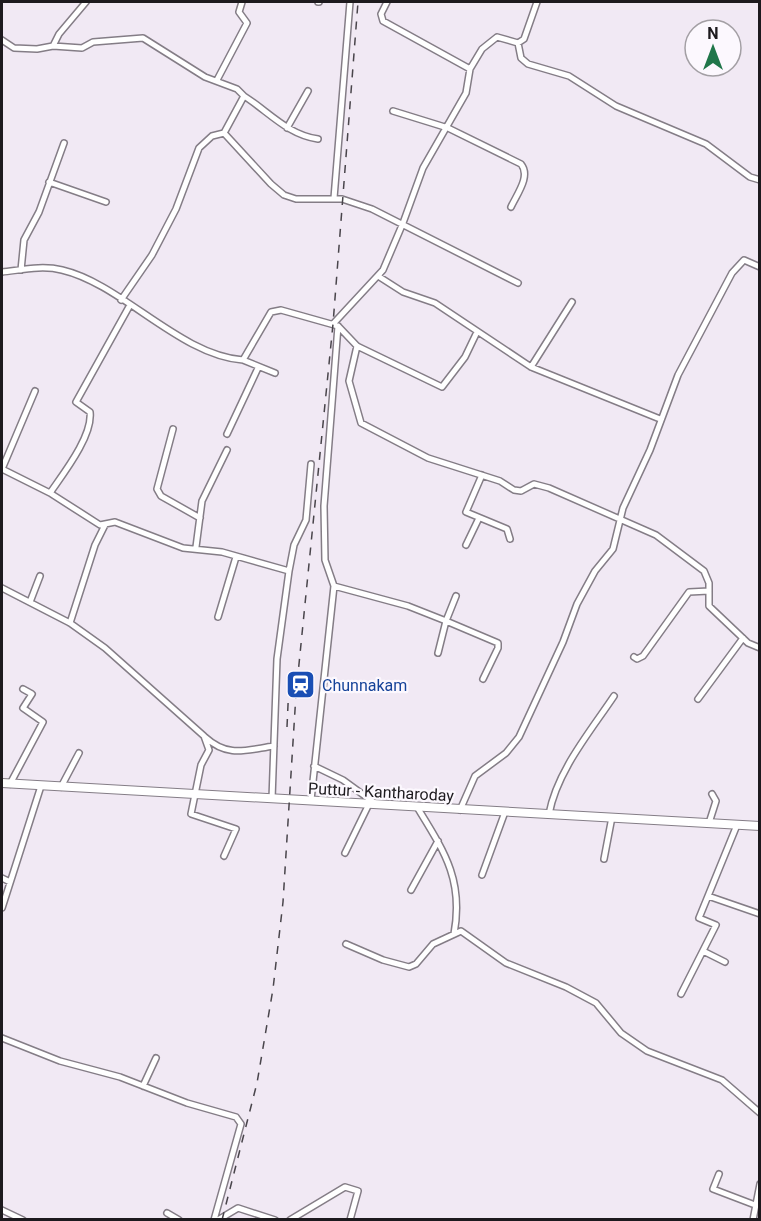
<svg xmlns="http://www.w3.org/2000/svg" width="761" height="1221" viewBox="0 0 761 1221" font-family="Roboto,sans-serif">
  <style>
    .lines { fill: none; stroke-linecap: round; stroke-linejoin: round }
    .minor-casing { stroke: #847d86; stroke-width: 8 }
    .secondary-casing { stroke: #847d86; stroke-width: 10 }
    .minor { stroke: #fff; stroke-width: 5 }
    .secondary { stroke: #fff; stroke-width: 8 }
    .rail { stroke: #49454b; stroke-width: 1.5; stroke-dasharray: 8 8; stroke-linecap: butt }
    .labels { text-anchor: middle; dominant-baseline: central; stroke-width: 4.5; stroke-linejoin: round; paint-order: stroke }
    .transit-label { font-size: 16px; fill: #164399; stroke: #fcf8fe; text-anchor: start }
    .street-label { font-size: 16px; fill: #1d1a1e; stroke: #fcf8fe }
  </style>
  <rect width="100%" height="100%" fill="#f1e9f4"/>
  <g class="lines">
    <defs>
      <path id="minor" d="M318 2H319
        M387 2 381 14 383 21 470 69
        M2 40 14 48 37 49 53 46 82 48 93 42 143 38 205 77 237 89 244 96 224 133 212 136 199 148 176 209 152 255 121 300
        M518 43 521 58 528 64 569 76 616 106 706 144 750 177 760 180
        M53 46 59 34 86 2
        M217 80 247 23 239 12 242 2
        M244 96C269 112 288 135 318 139
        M393 111 448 128 521 164C531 176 517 194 511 207
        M287 128 308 91
        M224 133 271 184 284 195 296 199H342L372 209 518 283
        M49 182 106 202
        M334 198 350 2
        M21 270 24 240 39 212 64 143
        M2 272C21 270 42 265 62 270 122 284 179 355 243 360L271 312 281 310 338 326 357 346 442 387 465 357 477 332
        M378 276 403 292 435 303 531 367 660 419
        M333 324 383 270 403 223 423 168 466 93 470 69 482 49 497 37 518 43 524 39 537 2
        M357 346 349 381 361 423 428 458 500 481 514 490 521 491 534 484 549 488 656 535 704 571 709 583V606L748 643 760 648
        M243 360 275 373
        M531 367 572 302
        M173 429 157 489 161 496 200 518
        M227 434 258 368
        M2 469 50 493 100 525 115 522 183 548 222 552 289 571
        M2 469 35 391
        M482 475 466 512 507 529 510 539
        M50 493C63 474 93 436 90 412L76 402 130 305
        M466 545 479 518
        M196 547 202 501 227 450
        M334 586 408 606 446 621 438 653
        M2 588 70 623 105 648 204 736 209 750 201 765 191 814 236 829 224 856
        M456 596 446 621 498 643V648L483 679
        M30 602 40 576
        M218 617 236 557
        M70 623 95 545 105 525
        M634 657 637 659 643 656 689 592 709 591
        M698 699 743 638
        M205 737C228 758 246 750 274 746
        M314 766 343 780 376 804
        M10 784 43 722 23 708 32 694 23 689
        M61 787 79 753
        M272 799 277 659 289 571 294 545 306 520 311 464
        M311 800 334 586 325 560 324 506 338 326
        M417 807C444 851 464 880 454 934
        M460 810 475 776 506 753 519 737 563 642 577 604 595 571 613 549 623 508 650 450 678 375 732 273 744 260 760 267
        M549 814C557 771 590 732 614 696
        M709 823 716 801 712 794
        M345 853 369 804
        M604 859 612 817
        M482 875 505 812
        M2 878 10 882
        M411 890 438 841
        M708 896 760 914
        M2 908 41 786
        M346 944 383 960 409 967 416 964 433 944 461 931 506 963 566 987 596 1003 621 1033 647 1051 722 1080 760 1113
        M703 951 725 962
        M681 994 716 925 699 918 737 825
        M2 1038 60 1061 120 1077 187 1103 236 1117 241 1124 214 1220
        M143 1086 156 1058
        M719 1174 713 1189 755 1205
        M2 1210 23 1220
        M167 1213 179 1220
        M218 1220 238 1208 275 1220
        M290 1220 345 1187 358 1191 350 1220
        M753 1220 760 1184"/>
      <path id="secondary" d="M2 783 760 826"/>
    </defs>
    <use href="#minor" class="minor-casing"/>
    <use href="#secondary" class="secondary-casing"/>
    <use href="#minor" class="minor"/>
    <use href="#secondary" class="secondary"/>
    <path class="rail" d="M287 727 289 683
      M222 1220 257 1083 273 989 283 902 296 694 333 324 358 2"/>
  </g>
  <defs>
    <symbol id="station-square" viewBox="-11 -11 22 22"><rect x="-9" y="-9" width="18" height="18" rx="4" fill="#1a4fb4" stroke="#fcf8fe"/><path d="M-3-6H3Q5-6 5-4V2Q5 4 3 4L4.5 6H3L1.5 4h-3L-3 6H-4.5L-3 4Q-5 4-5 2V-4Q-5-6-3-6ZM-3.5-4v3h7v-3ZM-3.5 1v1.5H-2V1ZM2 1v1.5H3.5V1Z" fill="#fff"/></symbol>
  </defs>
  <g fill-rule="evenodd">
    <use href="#station-square" x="284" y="668" width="33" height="33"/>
  </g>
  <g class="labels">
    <g class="transit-label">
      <text x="322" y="685">Chunnakam</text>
    </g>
    <g class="street-label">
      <text transform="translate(381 792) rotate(3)">Puttur - Kantharoday</text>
    </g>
  </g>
  <rect width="761" height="1221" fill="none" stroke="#1d1a1e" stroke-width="6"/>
  <g transform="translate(713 48)"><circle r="28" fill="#fcf8fe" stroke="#a39fa4" stroke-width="1.5"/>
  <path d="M0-4.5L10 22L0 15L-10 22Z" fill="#20764a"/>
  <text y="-9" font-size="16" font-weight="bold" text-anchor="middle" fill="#1d1a1e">N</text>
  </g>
</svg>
